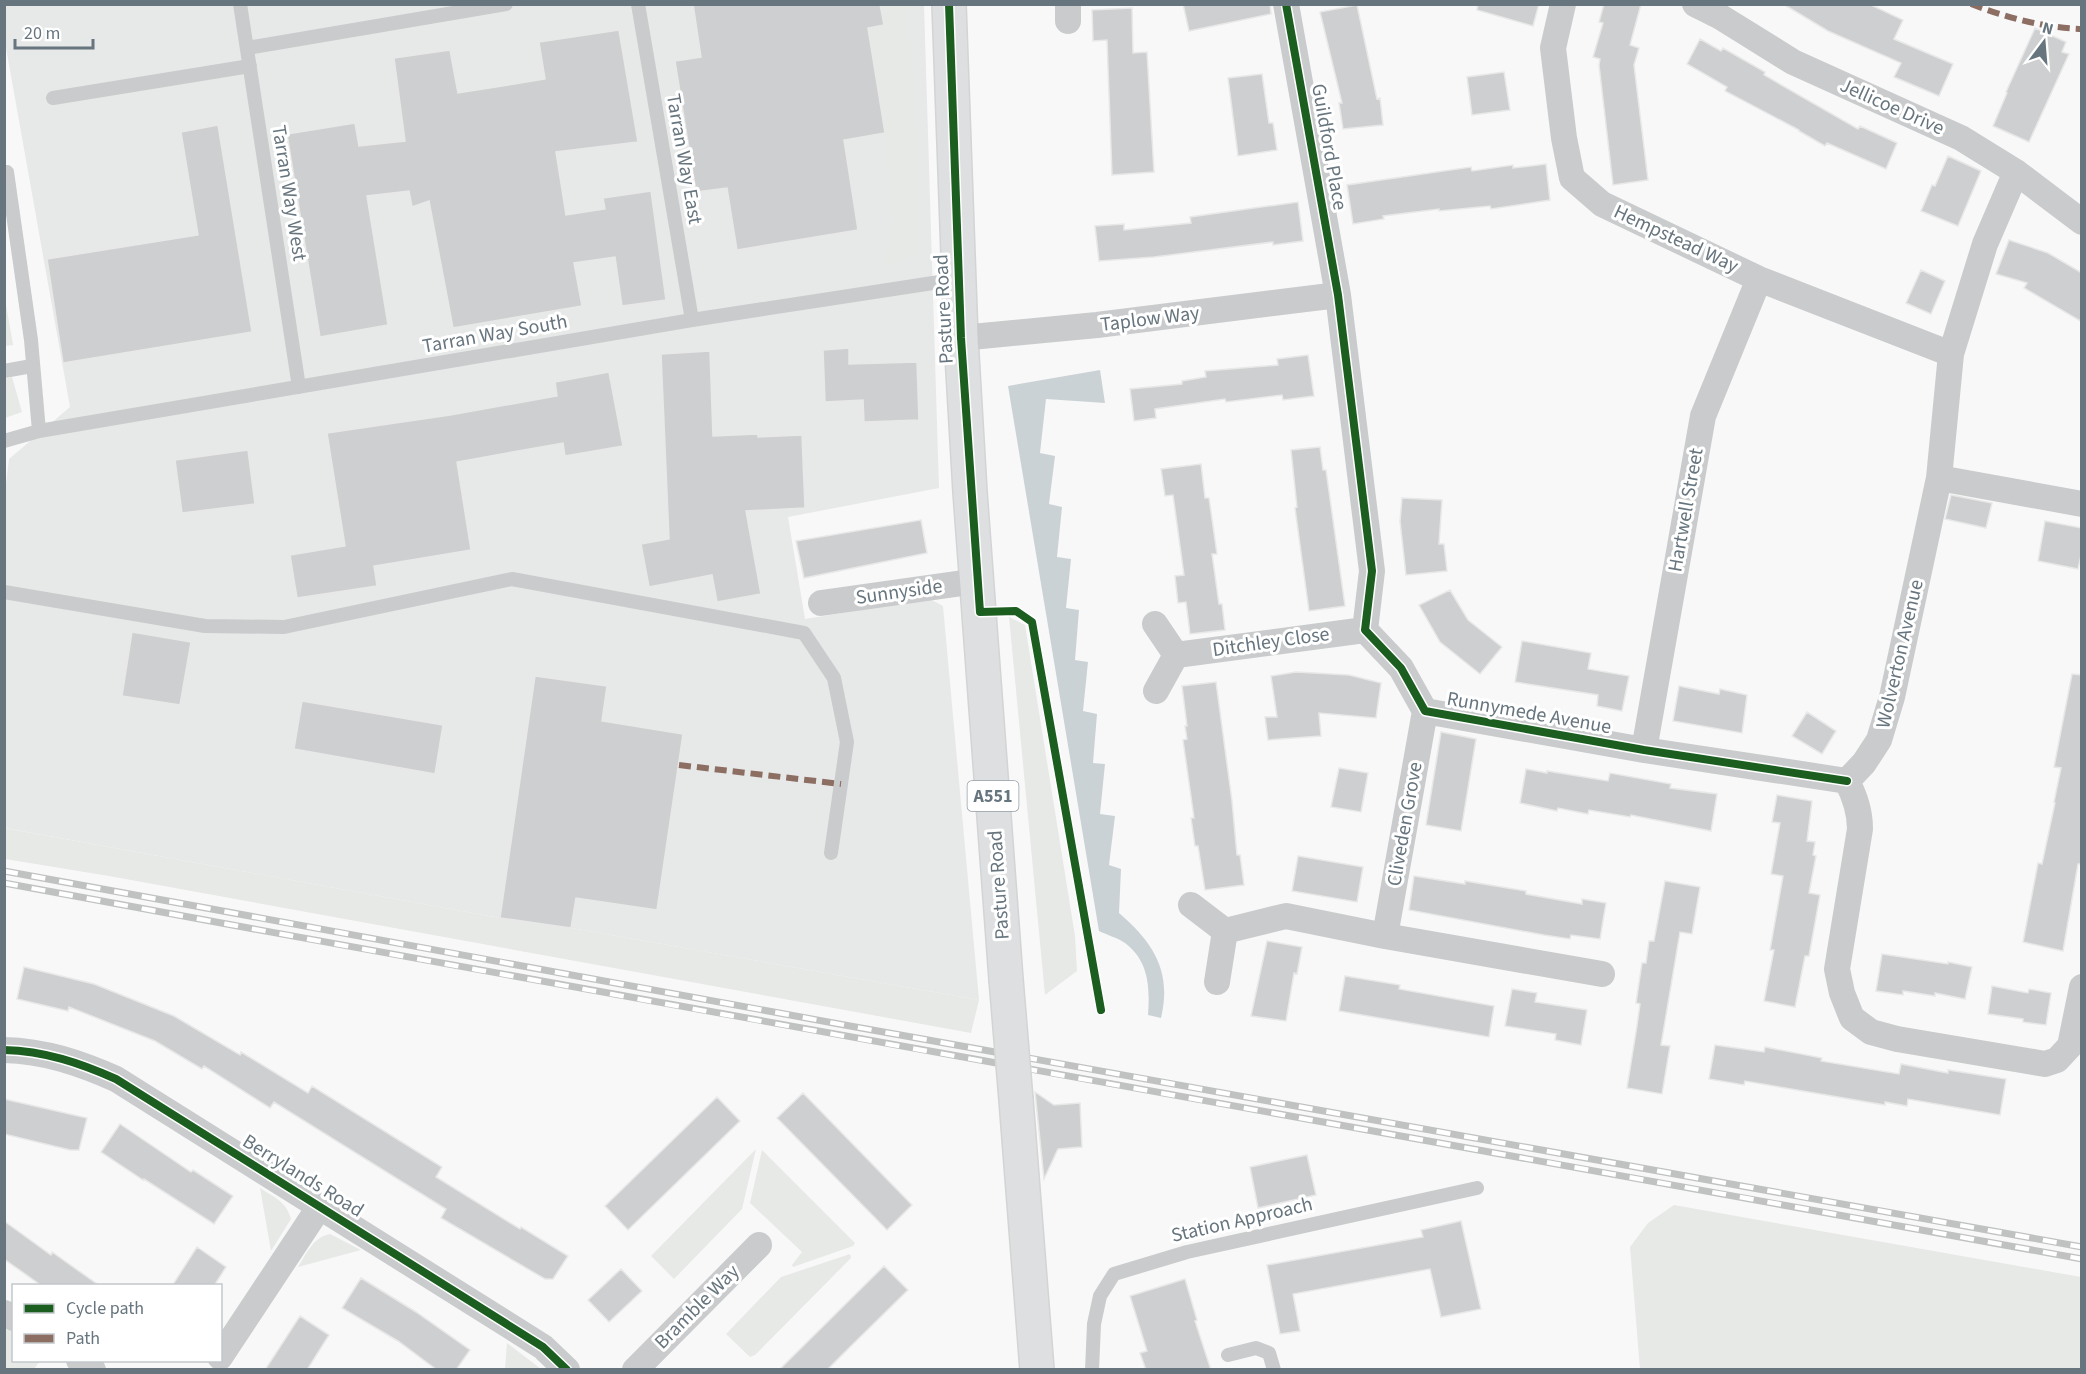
<svg xmlns="http://www.w3.org/2000/svg" width="2086" height="1374" viewBox="0 0 2086 1374" font-family="'Source Sans 3',sans-serif">
  <style>
    .built { fill: #e7e8e8 }
    .green { fill: #e7e9e6 }
    .water { fill: #cbd2d5 }
    .building { fill: #cecfd0; stroke: #e8e8e8; stroke-width: 1.5 }
    .lines { fill: none; stroke-linecap: round; stroke-linejoin: round }
    .primary-casing { stroke: #d3d4d5; stroke-width: 36 }
    .service { stroke: #c9cbcc; stroke-width: 14 }
    .minor { stroke: #c9cbcc; stroke-width: 26 }
    .primary { stroke: #dedfe0; stroke-width: 33 }
    .rail-casing { stroke: #c0c2c2; stroke-width: 7 }
    .rail { stroke: #fff; stroke-width: 4.5; stroke-dasharray: 14; stroke-linecap: butt }
    .primary-bridge-casing { stroke: #d3d4d5; stroke-width: 36; stroke-linecap: butt }
    .primary-bridge { stroke: #dedfe0; stroke-width: 33 }
    .quiet { stroke: #8d6e63; stroke-width: 6; stroke-dasharray: 12 6; stroke-linecap: butt }
    .cycleway-casing { stroke: #fff; stroke-width: 11 }
    .cycleway { stroke: #1b5e20; stroke-width: 8 }
    .labels { text-anchor: middle; dominant-baseline: central; stroke-width: 6; stroke-linejoin: round; paint-order: stroke }
    .shield { fill: #fff; stroke: #959ea5; stroke-width: 1.5 }
    .shield-label { font-size: 18px; font-weight: bold; fill: #67757e }
    .street-label { font-size: 20px; fill: #67757e; stroke: #fff }
  </style>
  <rect width="100%" height="100%" fill="#f8f8f8"/>
  <path class="built" d="M4 5H924L939 488 788 517 805 619 930 599 943 606 979 1000 571 928 500 918 5 828 4 500 9 459 70 407 5 42Z"/>
  <path class="green" d="M880 5H910L917 163 916 254 882 269 894 222 884 144 885 133 868 28 884 25Z
    M4 293 13 345 5 346H4Z
    M12 377 22 412 5 418V379Z
    M1009 617 1025 625 1075 936 1077 971 1045 995Z
    M4 828 500 918 571 928 979 1000 971 1033 109 876 5 859Z
    M756 1149 742 1209 674 1279 651 1256Z
    M762 1150 855 1243 853 1246 793 1267 792 1265 802 1252 750 1203Z
    M260 1188C275 1198 286 1201 291 1219L271 1251Z
    M1674 1205 2081 1277V1369H1640L1630 1247 1648 1223Z
    M330 1234 361 1250 298 1267C307 1253 313 1237 330 1234Z
    M850 1254 851 1258 755 1355 750 1357 726 1334 781 1277Z
    M4 1325 13 1329 14 1360 40 1361 34 1369H5Z
    M507 1343 541 1369H505Z"/>
  <path class="water" d="M1100 370 1105 403 1046 399 1040 453 1055 456 1049 504 1062 507 1057 557 1071 559 1066 608 1079 610 1075 660 1088 662 1083 711 1097 714 1093 763 1105 764 1100 814 1115 816 1109 865 1121 869 1119 913C1154 943 1172 972 1161 1018L1148 1015C1150 988 1149 961 1125 943 1118 938 1107 935 1099 931L1008 386Z"/>
  <path class="building" d="M693 4H880L884 25 868 28 885 133 844 140 858 230 737 250 727 188 696 192 675 61 701 57Z
    M1183 4H1270L1271 14 1189 31Z
    M1478 4H1539L1533 26 1477 10Z
    M1604 4H1641L1630 45 1639 48 1634 65 1648 180 1613 185 1599 65 1600 59 1593 57 1603 23 1599 22Z
    M1783 4H1869L1903 20 1894 39 1953 64 1939 96 1894 77 1901 63 1828 31Z
    M1357 5 1377 99 1380 98 1383 125 1343 129 1339 103H1342L1320 12Z
    M1132 8 1133 53 1147 52 1154 172 1112 175 1107 40 1093 41 1092 10Z
    M2035 28 2066 42 2062 52 2069 54 2029 142 1993 126 2007 93 2006 92Z
    M619 30 638 142 556 152 566 215 605 209 603 198 651 191 666 300 622 306 615 257 574 263 582 306 453 328 429 201 412 207 409 191 367 196 388 325 320 337 287 134 355 123 359 146 405 141 394 58 450 50 458 93 545 79 539 42Z
    M1700 39 1721 51 1723 48 1765 72 1764 75 1858 129 1860 126 1897 143 1886 169 1827 143 1825 146 1799 131V130L1725 91 1727 87 1687 64Z
    M1504 72 1510 110 1472 115 1467 77Z
    M1262 74 1269 123H1273L1277 150 1238 156 1228 78Z
    M218 125 252 332 63 363 47 259 198 235 181 132Z
    M1948 156 1981 171 1958 226 1921 211 1932 185 1935 186Z
    M1546 164 1550 200 1491 209 1490 206 1439 211V209L1383 216 1384 219 1353 224 1347 185 1471 167 1472 171 1513 165V168Z
    M1298 202 1303 241 1273 245V242L1154 257 1099 261 1095 226 1124 224V230L1191 223 1190 217Z
    M2009 240 2048 253 2082 273V322L2024 288 2027 283 1996 274Z
    M1921 270 1945 281 1931 314 1906 303Z
    M849 348V364L917 362 919 420 864 422 863 400 825 402 823 350Z
    M710 351 713 436 758 434V437L802 435 805 508 746 511 761 594 717 602 712 575 649 587 641 544 669 539 661 354Z
    M1308 355 1314 396 1283 400 1282 395 1226 402 1225 399 1155 409 1156 418 1134 421 1130 389 1182 384V381L1206 377 1205 371 1278 365 1277 359Z
    M609 372 623 446 565 456 563 443 457 462 471 550 374 566 377 586 297 598 290 555 345 546 327 433 450 415 557 396 555 382Z
    M1320 447 1323 470H1326L1345 606 1309 611 1295 508 1297 507 1291 450Z
    M248 450 255 504 182 513 175 460Z
    M1201 464 1205 498H1209L1217 554H1212L1219 604H1222L1225 630 1190 634 1186 602 1178 603 1175 576 1184 575 1173 495 1165 496 1161 469Z
    M1951 495 1992 503 1986 528 1945 519Z
    M1402 498 1442 500 1439 544H1444L1447 571 1406 575 1400 521Z
    M921 520 927 553 804 578 796 541Z
    M2045 521 2082 528V551L2078 569 2038 561Z
    M1450 590 1468 620 1502 647 1480 674 1440 642 1419 605Z
    M132 632 191 642 180 705 122 696Z
    M1522 641 1591 653 1588 669 1629 676 1622 711 1597 706 1598 695 1515 682Z
    M1296 672 1349 675 1381 683 1376 718 1319 713 1321 736 1268 740 1265 717H1277L1271 676Z
    M2072 674 2082 675V864H2078L2063 951 2023 942 2038 863 2042 864 2055 803 2054 802 2061 768 2054 767Z
    M535 676 607 686 602 721 683 734 657 910 576 898 571 928 500 918Z
    M1216 682 1232 801 1237 855H1240L1244 885 1205 890 1198 846H1195L1191 818H1194L1183 740 1187 739 1185 726H1187L1182 686Z
    M1679 686 1719 694 1720 689 1747 695 1742 733 1673 721Z
    M302 701 443 725 435 774 294 749Z
    M1807 712 1836 731 1822 754 1792 736Z
    M1441 732 1476 739 1461 831 1426 825Z
    M1339 768 1368 773 1361 812 1331 807Z
    M1526 769 1547 773V771L1608 781 1610 773 1671 784 1670 788 1717 794 1711 831 1631 815 1630 817 1589 810 1588 814 1558 808 1557 811 1520 803Z
    M1777 795 1812 801 1807 841 1815 842 1813 855 1816 856 1809 893 1820 895 1809 956H1805L1795 1007 1764 1001 1774 950H1770L1783 876 1771 874 1780 823 1772 822Z
    M1298 856 1363 867 1357 902 1292 891Z
    M1414 876 1465 884V881L1526 891V894L1582 904V899L1606 903 1600 939 1571 935 1570 939 1544 935 1409 910Z
    M1665 881 1700 887 1692 934 1680 932 1661 1045 1670 1046 1662 1094 1627 1088 1637 1026 1640 1004 1636 1003 1642 963H1646L1649 941H1654Z
    M1267 941 1302 947 1297 974 1294 973 1286 1021 1251 1016Z
    M1882 954 1948 964V962L1972 967 1965 999 1935 993V996L1903 991V995L1876 991Z
    M24 967 94 984 174 1016 240 1055 241 1052 308 1093 312 1086 442 1167 436 1177 520 1229 521 1227 568 1256 553 1279H545L441 1218 446 1209 274 1102 270 1108 204 1066 202 1069 155 1041 69 1007 68 1011 17 999Z
    M1345 976 1400 985 1399 989 1494 1006 1489 1037 1339 1011Z
    M1992 986 2028 993 2029 989 2051 993 2046 1025 2023 1022V1019L1988 1014Z
    M1512 989 1537 993 1535 1002 1587 1010 1581 1045 1555 1040 1556 1034 1505 1026Z
    M1715 1045 1764 1052 1765 1047 1822 1058 1821 1061 1899 1074 1901 1064 1948 1073V1070L2006 1079 2000 1115 1908 1099 1907 1106 1885 1102V1105L1745 1081 1744 1085 1709 1079Z
    M1035 1092 1054 1105 1080 1103 1082 1147 1058 1149 1044 1179Z
    M803 1093 912 1205 887 1230 777 1118Z
    M717 1097 740 1121 628 1230 605 1206Z
    M4 1099 87 1118 79 1150H70L4 1134Z
    M120 1124 191 1172 193 1170 233 1196 214 1224 144 1179 143 1180 101 1152Z
    M1307 1155 1316 1195 1258 1208 1250 1167Z
    M4 1221 51 1255 52 1252 100 1286H42L4 1259Z
    M1461 1221 1481 1309 1441 1317 1430 1269 1293 1294 1300 1331 1280 1334 1267 1265 1423 1237 1421 1230Z
    M197 1247 226 1267 214 1286H172Z
    M884 1266 908 1290 852 1345 827 1370H779Z
    M621 1269 642 1291 609 1322 588 1300Z
    M361 1278 416 1312 470 1350 456 1370H437L398 1341 342 1308Z
    M1185 1279 1197 1320 1195 1321 1211 1370H1146L1140 1353 1147 1351 1130 1296Z
    M300 1316 329 1335 307 1370H265Z"/>
  <g class="lines">
    <defs>
      <path id="primary" d="M949 4 961 338 970 492 1006 979
        M1016 1100 1037 1370"/>
    </defs>
    <use href="#primary" class="primary-casing"/>
    <path class="service" d="M240 4 299 387
      M638 4 692 320
      M247 48 506 4
      M53 98 250 66
      M7 172 31 340 39 431
      M4 371 32 366
      M4 441 39 431 692 320 959 279
      M4 592 205 626 284 627 512 579 804 633 834 678 847 742 831 853
      M1228 1355 1256 1348 1269 1353 1274 1370
      M1092 1370 1094 1324 1100 1296 1114 1274 1187 1252 1477 1188"/>
    <path class="minor" d="M1068 4V21
      M1286 4 1338 295 1372 571 1365 630 1401 668 1425 711 1644 750 1847 781
      M1563 4 1553 48 1564 138 1572 178 1602 204 1759 279 1951 354
      M1695 4 1719 16 1793 62 1961 138 2016 172 2082 222
      M961 338 1097 325 1338 295
      M1939 478 2082 504
      M821 603 977 581
      M1155 624 1176 655
      M1176 655 1365 630
      M1156 691 1176 655
      M1425 711 1385 936 1602 974
      M1644 750 1703 416 1759 279
      M1847 781 1864 763 1879 740 1892 697 1939 478 1951 354 1985 244 2016 172
      M1847 781C1855 797 1860 811 1860 829L1837 969 1842 993 1852 1018 1871 1032 1897 1039 2045 1064 2057 1060 2070 1046 2082 987
      M1191 905 1225 931
      M1217 982 1225 931 1286 916 1385 936
      M4 1050C45 1051 80 1063 116 1079L505 1323 543 1347 567 1370
      M4 1313 14 1318
      M220 1357 320 1206
      M79 1360 93 1370
      M635 1370 759 1245"/>
    <use href="#primary" class="primary"/>
    <defs>
      <path id="rail" d="M4 871 850 1026 2082 1247
        M4 883C696 1011 1389 1133 2082 1259"/>
    </defs>
    <use href="#rail" class="rail-casing"/>
    <use href="#rail" class="rail"/>
    <defs>
      <path id="primary-bridge" d="M1006 979 1016 1100"/>
    </defs>
    <use href="#primary-bridge" class="primary-bridge-casing"/>
    <use href="#primary-bridge" class="primary-bridge"/>
    <path class="quiet" d="M1971 4C2005 17 2044 28 2082 29
      M679 765 841 784"/>
    <defs>
      <path id="cycleway" d="M949 4 961 338 980 612 1016 611 1032 622 1101 1010
        M1286 4 1338 295 1372 571 1365 630 1401 668 1425 711 1644 750 1847 781
        M4 1050C45 1051 80 1063 116 1079L505 1323 543 1347 567 1370"/>
    </defs>
    <use href="#cycleway" class="cycleway-casing"/>
    <use href="#cycleway" class="cycleway"/>
  </g>
  <g class="labels">
    <rect class="shield" x="967.5" y="781" width="51" height="30" rx="4.5"/>
    <g class="shield-label">
      <text x="993" y="796">A551</text>
    </g>
    <g class="street-label">
      <text transform="translate(1892 107) rotate(24)">Jellicoe Drive</text>
      <text transform="translate(1329 147) rotate(80)">Guildford Place</text>
      <text transform="translate(684 159) rotate(80)">Tarran Way East</text>
      <text transform="translate(289 193) rotate(81)">Tarran Way West</text>
      <text transform="translate(1676 239) rotate(25)">Hempstead Way</text>
      <text transform="translate(944 309) rotate(-93)">Pasture Road</text>
      <text transform="translate(1150 319) rotate(-7)">Taplow Way</text>
      <text transform="translate(495 334) rotate(-10)">Tarran Way South</text>
      <text transform="translate(1686 510) rotate(-80)">Hartwell Street</text>
      <text transform="translate(899 592) rotate(-8)">Sunnyside</text>
      <text transform="translate(1271 642) rotate(-8)">Ditchley Close</text>
      <text transform="translate(1900 654) rotate(-77)">Wolverton Avenue</text>
      <text transform="translate(1529 713) rotate(10)">Runnymede Avenue</text>
      <text transform="translate(1405 824) rotate(-80)">Cliveden Grove</text>
      <text transform="translate(999 885) rotate(-94)">Pasture Road</text>
      <text transform="translate(303 1176) rotate(32)">Berrylands Road</text>
      <text transform="translate(1242 1220) rotate(-13)">Station Approach</text>
      <text transform="translate(697 1307) rotate(-45)">Bramble Way</text>
    </g>
  </g>
  <rect width="2086" height="1374" fill="none" stroke="#67757e" stroke-width="12"/>
  <rect x="12" y="1284" width="210" height="78" fill="#ffffff" stroke="#c2c8cb" stroke-width="1.5"/>
  <rect x="24" y="1304" width="30" height="9" fill="#1b5e20" stroke="#c2c8cb" stroke-width="1.5"/>
  <text x="66" y="1314" font-size="18" fill="#67757e">Cycle path</text>
  <rect x="24" y="1334" width="30" height="9" fill="#8d6e63" stroke="#c2c8cb" stroke-width="1.5"/>
  <text x="66" y="1344" font-size="18" fill="#67757e">Path</text>
  <g transform="translate(2044 42) rotate(16)" stroke="#ffffff" stroke-width="4.5" paint-order="stroke">
  <path d="M0-4.5L10 22L0 15L-10 22Z" fill="#67757e"/>
  <text y="-9" font-size="16" font-weight="bold" text-anchor="middle" fill="#67757e">N</text>
  </g>
  <path d="M15 39v9h78v-9" fill="none" stroke="#67757e" stroke-width="3"/>
  <text x="24" y="39" font-size="18" fill="#67757e" stroke="#ffffff" stroke-width="4.5" paint-order="stroke">20 m</text>
</svg>
